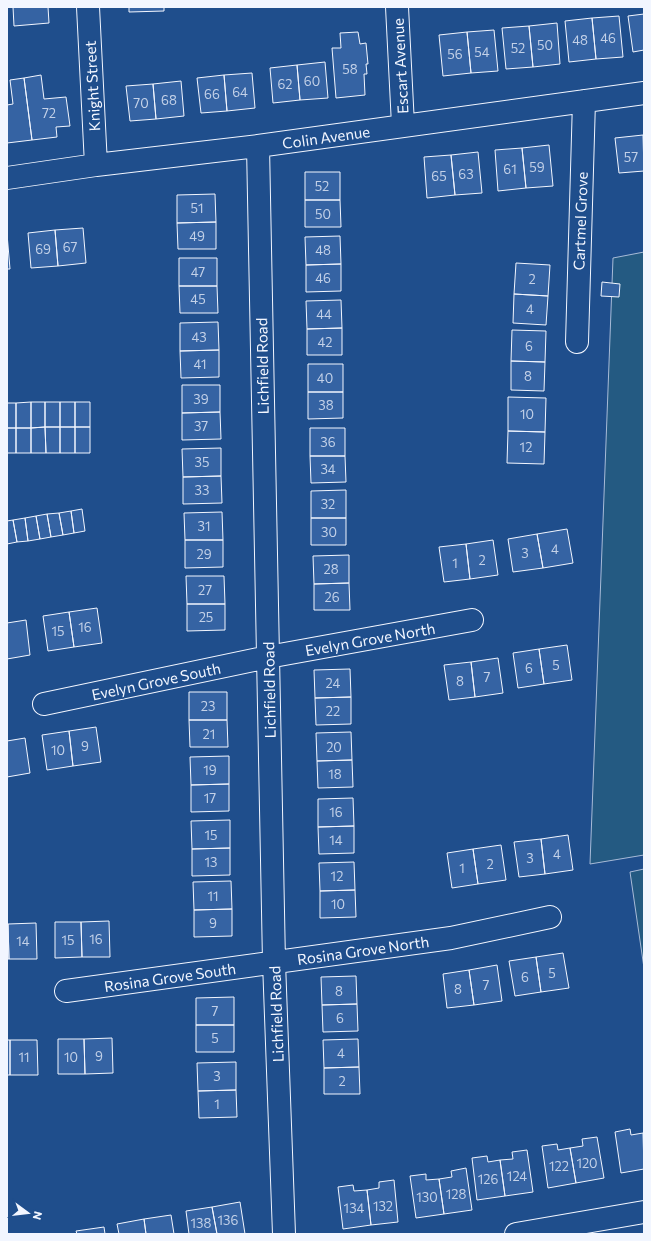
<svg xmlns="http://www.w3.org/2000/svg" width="651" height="1241" viewBox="0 0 651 1241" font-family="Commissioner,sans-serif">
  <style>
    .green { fill: #245a82; stroke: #a8bbd7 }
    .building { fill: #3563a3; stroke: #f2f6ff }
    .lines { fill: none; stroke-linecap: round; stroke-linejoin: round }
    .minor-casing { stroke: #f2f6ff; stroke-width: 24 }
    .minor { stroke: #1f4e8c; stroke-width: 22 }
    .labels { text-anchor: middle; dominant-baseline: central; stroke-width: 3; stroke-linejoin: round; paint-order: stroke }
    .number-label { font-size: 13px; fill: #c3d1e8 }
    .street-label { font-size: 15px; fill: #f2f6ff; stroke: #1f4e8c }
  </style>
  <rect width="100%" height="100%" fill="#1f4e8c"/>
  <path class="green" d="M644 252V855L590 864 613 258Z
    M644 869V968L630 872Z"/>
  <path class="building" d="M13 7H48L49 23 14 26Z
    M129 7H164V11L129 12Z
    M644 14V50L633 52 628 16Z
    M619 16 623 57 596 59 592 18Z
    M592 18 596 59 569 62 565 21Z
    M557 23 560 64 533 67 529 26Z
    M529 26 533 67 506 69 502 28Z
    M494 30 498 71 471 73 467 32Z
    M358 32 360 44 366 43 368 64H366L367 74H364L365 95 336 98 332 48H341L340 33Z
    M467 32 471 73 443 76 439 35Z
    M325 62 328 98 300 100 297 65Z
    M297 65 300 100 273 103 270 68Z
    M252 73 255 108 227 111 224 75Z
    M41 75 44 99 66 97 70 126 56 127 57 137 32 140 24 78Z
    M224 75 227 111 201 113 197 78Z
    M24 78 32 140 7 143V105L13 104 10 80Z
    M181 81 184 116 156 119 153 84Z
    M153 84 156 119 130 121 126 86Z
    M643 135 644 171 619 173 615 138Z
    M549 145 553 186 526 188 522 148Z
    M522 148 526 188 498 191 495 150Z
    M478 152 482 193 455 195 451 155Z
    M451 155 455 195 427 198 424 157Z
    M305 172H340V200H305Z
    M215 194 216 222 177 223V195Z
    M305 200H340L341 227H305Z
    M216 222V249H178L177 223Z
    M83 228 86 263 58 266 55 230Z
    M55 230 58 266 31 268 28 233Z
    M7 234 10 269H7Z
    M340 236 341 264 306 265 305 237Z
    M179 258H217V286H179Z
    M516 263 550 265 548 296 514 294Z
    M341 264V291L306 292V265Z
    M602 282 620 284 619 297 601 296Z
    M179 286H217L218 313H180Z
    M514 294 548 296 546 325 513 323Z
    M341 300 342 328 307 329 306 301Z
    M218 322 219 350 180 351V323Z
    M342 328V355H307V329Z
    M512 330 546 331 545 362 511 361Z
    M219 350V377L181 378 180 351Z
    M511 361 545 362 544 391 511 390Z
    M308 364H343V392H308Z
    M182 385H220V412L182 413Z
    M308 392H343V418L308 419Z
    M508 397 546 398 545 432 508 431Z
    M31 402H45V427L31 428Z
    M31 402V428H16V403Z
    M45 402H60V427H45Z
    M60 402H75V427H60Z
    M75 402H90V427H75Z
    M7 403H16V428H7Z
    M220 412 221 439 182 440V413Z
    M45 427H60V453H46Z
    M45 427 46 453H31V428Z
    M60 427H75V453H60Z
    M75 427H90V453H75Z
    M7 428H16V453H7Z
    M16 428H31V453H16Z
    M310 428H345V456H310Z
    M508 431 545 432 544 464 507 463Z
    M221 448V476L183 477 182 449Z
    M310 456H345L346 482 311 483Z
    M221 476 222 503 183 504V477Z
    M346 490V518H311V491Z
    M82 509 85 531 74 533 71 511Z
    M71 511 74 533 63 535 59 513Z
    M222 512 223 540H185L184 513Z
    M59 513 63 535 51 537 47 514Z
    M47 514 51 537 40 539 36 516Z
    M36 516 40 539 28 541 25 518Z
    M25 518 28 541 17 542 13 520Z
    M311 518H346V545H311Z
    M13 520 17 542 7 544V521Z
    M567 529 573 563 543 568 537 534Z
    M537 534 543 568 513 572 508 539Z
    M185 540H223V567L185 568Z
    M493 540 498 575 470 579 466 544Z
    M466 544 470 579 444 582 439 547Z
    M349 555V583L314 584 313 556Z
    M186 576H224L225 604H187Z
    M349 583 350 610H314V584Z
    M187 604H225V630L187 631Z
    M97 608 102 643 74 647 69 612Z
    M69 612 74 647 48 651 43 616Z
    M26 620 30 655 7 659V623Z
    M567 645 572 680 544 684 539 649Z
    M539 649 544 684 518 688 513 653Z
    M498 658 503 693 475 697 471 662Z
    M471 662 475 697 449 700 444 665Z
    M350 669 351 697 315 698 314 670Z
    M189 692H227V720H189Z
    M351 697V724L316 725 315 698Z
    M189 720H227L228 747H190Z
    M96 727 101 762 73 766 69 731Z
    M69 731 73 766 47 770 42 735Z
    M351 732 352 760 317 761 316 733Z
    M25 738 30 773 7 777V741Z
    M229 756V784L191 785 190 757Z
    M352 760 353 787 318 788 317 761Z
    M229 784V811L191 812V785Z
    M353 798 354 826 318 827V799Z
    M230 820V848L192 849 191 821Z
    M354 826V853L319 854 318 827Z
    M568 835 573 870 545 874 541 839Z
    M541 839 545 874 519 877 514 842Z
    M501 845 506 880 478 884 473 849Z
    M230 848V875L192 876V849Z
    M473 849 478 884 452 888 447 853Z
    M354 862 355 890 320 891 319 863Z
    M231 881 232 909 194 910 193 882Z
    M355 890 356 917 320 918V891Z
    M232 909V936L194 937V910Z
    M109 921 110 957H82L81 922Z
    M55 922H81L82 957 55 958Z
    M36 923 37 959H9L8 924Z
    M7 924H8L9 959H7Z
    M563 953 569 988 541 992 536 957Z
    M536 957 541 992 515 996 509 961Z
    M497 965 502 1001 474 1005 469 970Z
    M469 970 474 1005 447 1008 443 974Z
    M356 976 357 1004 322 1005 321 977Z
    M234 997V1025H196V998Z
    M357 1004 358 1031 323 1032 322 1005Z
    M196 1025H234V1052H196Z
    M112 1038 113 1073 85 1074 84 1039Z
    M58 1039H84L85 1074H58Z
    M358 1039 359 1067 324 1068 323 1040Z
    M7 1040H10V1075H7Z
    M10 1040H37L38 1075H10Z
    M236 1062V1090L198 1091 197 1063Z
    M359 1067 360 1094H324V1068Z
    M236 1090 237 1117 199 1118 198 1091Z
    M630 1129 631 1135 643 1133 644 1169 621 1173 615 1132Z
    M597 1137 604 1178 576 1183 570 1148 583 1146 582 1139Z
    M557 1144 558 1150 570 1148 576 1183 548 1188 542 1146Z
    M527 1150 533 1192 505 1196 500 1160 513 1159 512 1152Z
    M487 1156 488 1162 500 1160 505 1196 477 1200 472 1158Z
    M466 1168 472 1210 444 1214 439 1179 452 1177 451 1171Z
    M426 1174V1180L439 1179 444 1214 416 1218 410 1176Z
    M394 1180 398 1222 371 1225 367 1190 379 1188V1182Z
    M353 1185 354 1191 367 1190 371 1225 343 1229 338 1187Z
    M240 1202 245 1234H217L212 1207Z
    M212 1207 217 1234H189L186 1211Z
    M171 1215 174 1234H146L144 1219Z
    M144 1219 146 1234H119L117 1224Z
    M104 1227 105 1234H77L76 1231Z"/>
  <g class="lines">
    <defs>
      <path id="minor" d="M88 7 96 165
        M397 7 403 125
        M258 146 274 962 284 1234
        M7 178 96 165 258 146 644 93
        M577 342 584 101
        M44 704 268 657 472 620
        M66 991 451 938 550 917
        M516 1234 644 1212"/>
    </defs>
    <use href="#minor" class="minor-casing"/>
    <use href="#minor" class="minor"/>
  </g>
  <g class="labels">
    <g class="number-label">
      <text x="608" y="38">46</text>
      <text x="580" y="40">48</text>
      <text x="545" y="45">50</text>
      <text x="518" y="48">52</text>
      <text x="482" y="52">54</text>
      <text x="455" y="54">56</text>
      <text x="350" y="69">58</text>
      <text x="312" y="81">60</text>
      <text x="285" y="84">62</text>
      <text x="240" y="92">64</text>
      <text x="212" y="94">66</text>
      <text x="169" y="100">68</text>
      <text x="141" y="103">70</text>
      <text x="49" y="113">72</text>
      <text x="631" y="157">57</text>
      <text x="537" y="167">59</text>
      <text x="510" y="169">61</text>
      <text x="466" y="174">63</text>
      <text x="439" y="176">65</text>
      <text x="322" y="186">52</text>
      <text x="197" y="208">51</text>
      <text x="323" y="214">50</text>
      <text x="197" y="236">49</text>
      <text x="70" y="247">67</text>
      <text x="43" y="249">69</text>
      <text x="323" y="250">48</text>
      <text x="198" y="272">47</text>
      <text x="323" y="278">46</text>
      <text x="532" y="279">2</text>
      <text x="198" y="299">45</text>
      <text x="530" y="309">4</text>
      <text x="324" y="314">44</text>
      <text x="199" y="337">43</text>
      <text x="325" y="342">42</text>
      <text x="529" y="346">6</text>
      <text x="200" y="364">41</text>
      <text x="528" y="376">8</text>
      <text x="325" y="378">40</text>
      <text x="201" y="399">39</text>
      <text x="326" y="405">38</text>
      <text x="527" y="414">10</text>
      <text x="201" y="426">37</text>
      <text x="328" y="442">36</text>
      <text x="526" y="447">12</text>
      <text x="202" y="462">35</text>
      <text x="328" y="469">34</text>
      <text x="202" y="490">33</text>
      <text x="328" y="504">32</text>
      <text x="204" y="526">31</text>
      <text x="329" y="532">30</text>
      <text x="555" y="549">4</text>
      <text x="525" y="553">3</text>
      <text x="204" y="554">29</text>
      <text x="482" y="560">2</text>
      <text x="455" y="563">1</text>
      <text x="331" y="569">28</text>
      <text x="205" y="590">27</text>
      <text x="332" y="597">26</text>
      <text x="206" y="617">25</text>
      <text x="85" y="627">16</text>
      <text x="58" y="631">15</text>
      <text x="556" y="665">5</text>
      <text x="529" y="668">6</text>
      <text x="487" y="677">7</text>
      <text x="460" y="681">8</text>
      <text x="333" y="683">24</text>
      <text x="208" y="706">23</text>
      <text x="333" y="711">22</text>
      <text x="209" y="734">21</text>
      <text x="85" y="746">9</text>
      <text x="334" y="747">20</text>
      <text x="58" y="750">10</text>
      <text x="210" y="770">19</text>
      <text x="335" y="774">18</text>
      <text x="210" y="798">17</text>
      <text x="336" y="812">16</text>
      <text x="211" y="835">15</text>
      <text x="336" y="840">14</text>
      <text x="557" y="854">4</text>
      <text x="530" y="858">3</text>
      <text x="211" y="862">13</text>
      <text x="490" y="864">2</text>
      <text x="462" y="868">1</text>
      <text x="337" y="876">12</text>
      <text x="213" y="896">11</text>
      <text x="338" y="904">10</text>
      <text x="213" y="923">9</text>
      <text x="96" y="939">16</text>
      <text x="68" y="940">15</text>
      <text x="23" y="941">14</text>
      <text x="552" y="973">5</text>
      <text x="525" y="977">6</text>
      <text x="486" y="985">7</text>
      <text x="458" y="989">8</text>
      <text x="339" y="991">8</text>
      <text x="215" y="1011">7</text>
      <text x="340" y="1018">6</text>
      <text x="215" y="1038">5</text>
      <text x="341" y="1053">4</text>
      <text x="99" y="1056">9</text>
      <text x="24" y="1057">11</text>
      <text x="71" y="1057">10</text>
      <text x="217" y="1076">3</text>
      <text x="342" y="1081">2</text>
      <text x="217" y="1104">1</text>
      <text x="587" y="1163">120</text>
      <text x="559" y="1166">122</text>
      <text x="517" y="1176">124</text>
      <text x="488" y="1179">126</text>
      <text x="456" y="1194">128</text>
      <text x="427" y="1197">130</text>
      <text x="383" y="1206">132</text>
      <text x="354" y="1208">134</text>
      <text x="228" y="1220">136</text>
      <text x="201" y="1223">138</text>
    </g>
    <g class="street-label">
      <text transform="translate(400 66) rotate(-93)">Escart Avenue</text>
      <text transform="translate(92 86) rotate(-93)">Knight Street</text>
      <text transform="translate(326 137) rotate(-8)">Colin Avenue</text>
      <text transform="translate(580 221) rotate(-88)">Cartmel Grove</text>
      <text transform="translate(262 366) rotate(-91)">Lichfield Road</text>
      <text transform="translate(370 639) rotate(-10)">Evelyn Grove North</text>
      <text transform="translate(156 681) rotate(-12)">Evelyn Grove South</text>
      <text transform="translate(269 690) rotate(-91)">Lichfield Road</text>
      <text transform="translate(363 950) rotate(-8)">Rosina Grove North</text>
      <text transform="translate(170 977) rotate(-8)">Rosina Grove South</text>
      <text transform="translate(276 1014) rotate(-92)">Lichfield Road</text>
    </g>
  </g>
  <rect width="651" height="1241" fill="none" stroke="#f2f6ff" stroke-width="16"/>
  <g transform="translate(28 1213) rotate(105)" stroke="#1f4e8c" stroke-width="3" paint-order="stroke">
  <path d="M0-3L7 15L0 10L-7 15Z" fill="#f2f6ff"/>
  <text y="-6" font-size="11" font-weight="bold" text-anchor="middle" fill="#f2f6ff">N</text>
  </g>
</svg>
